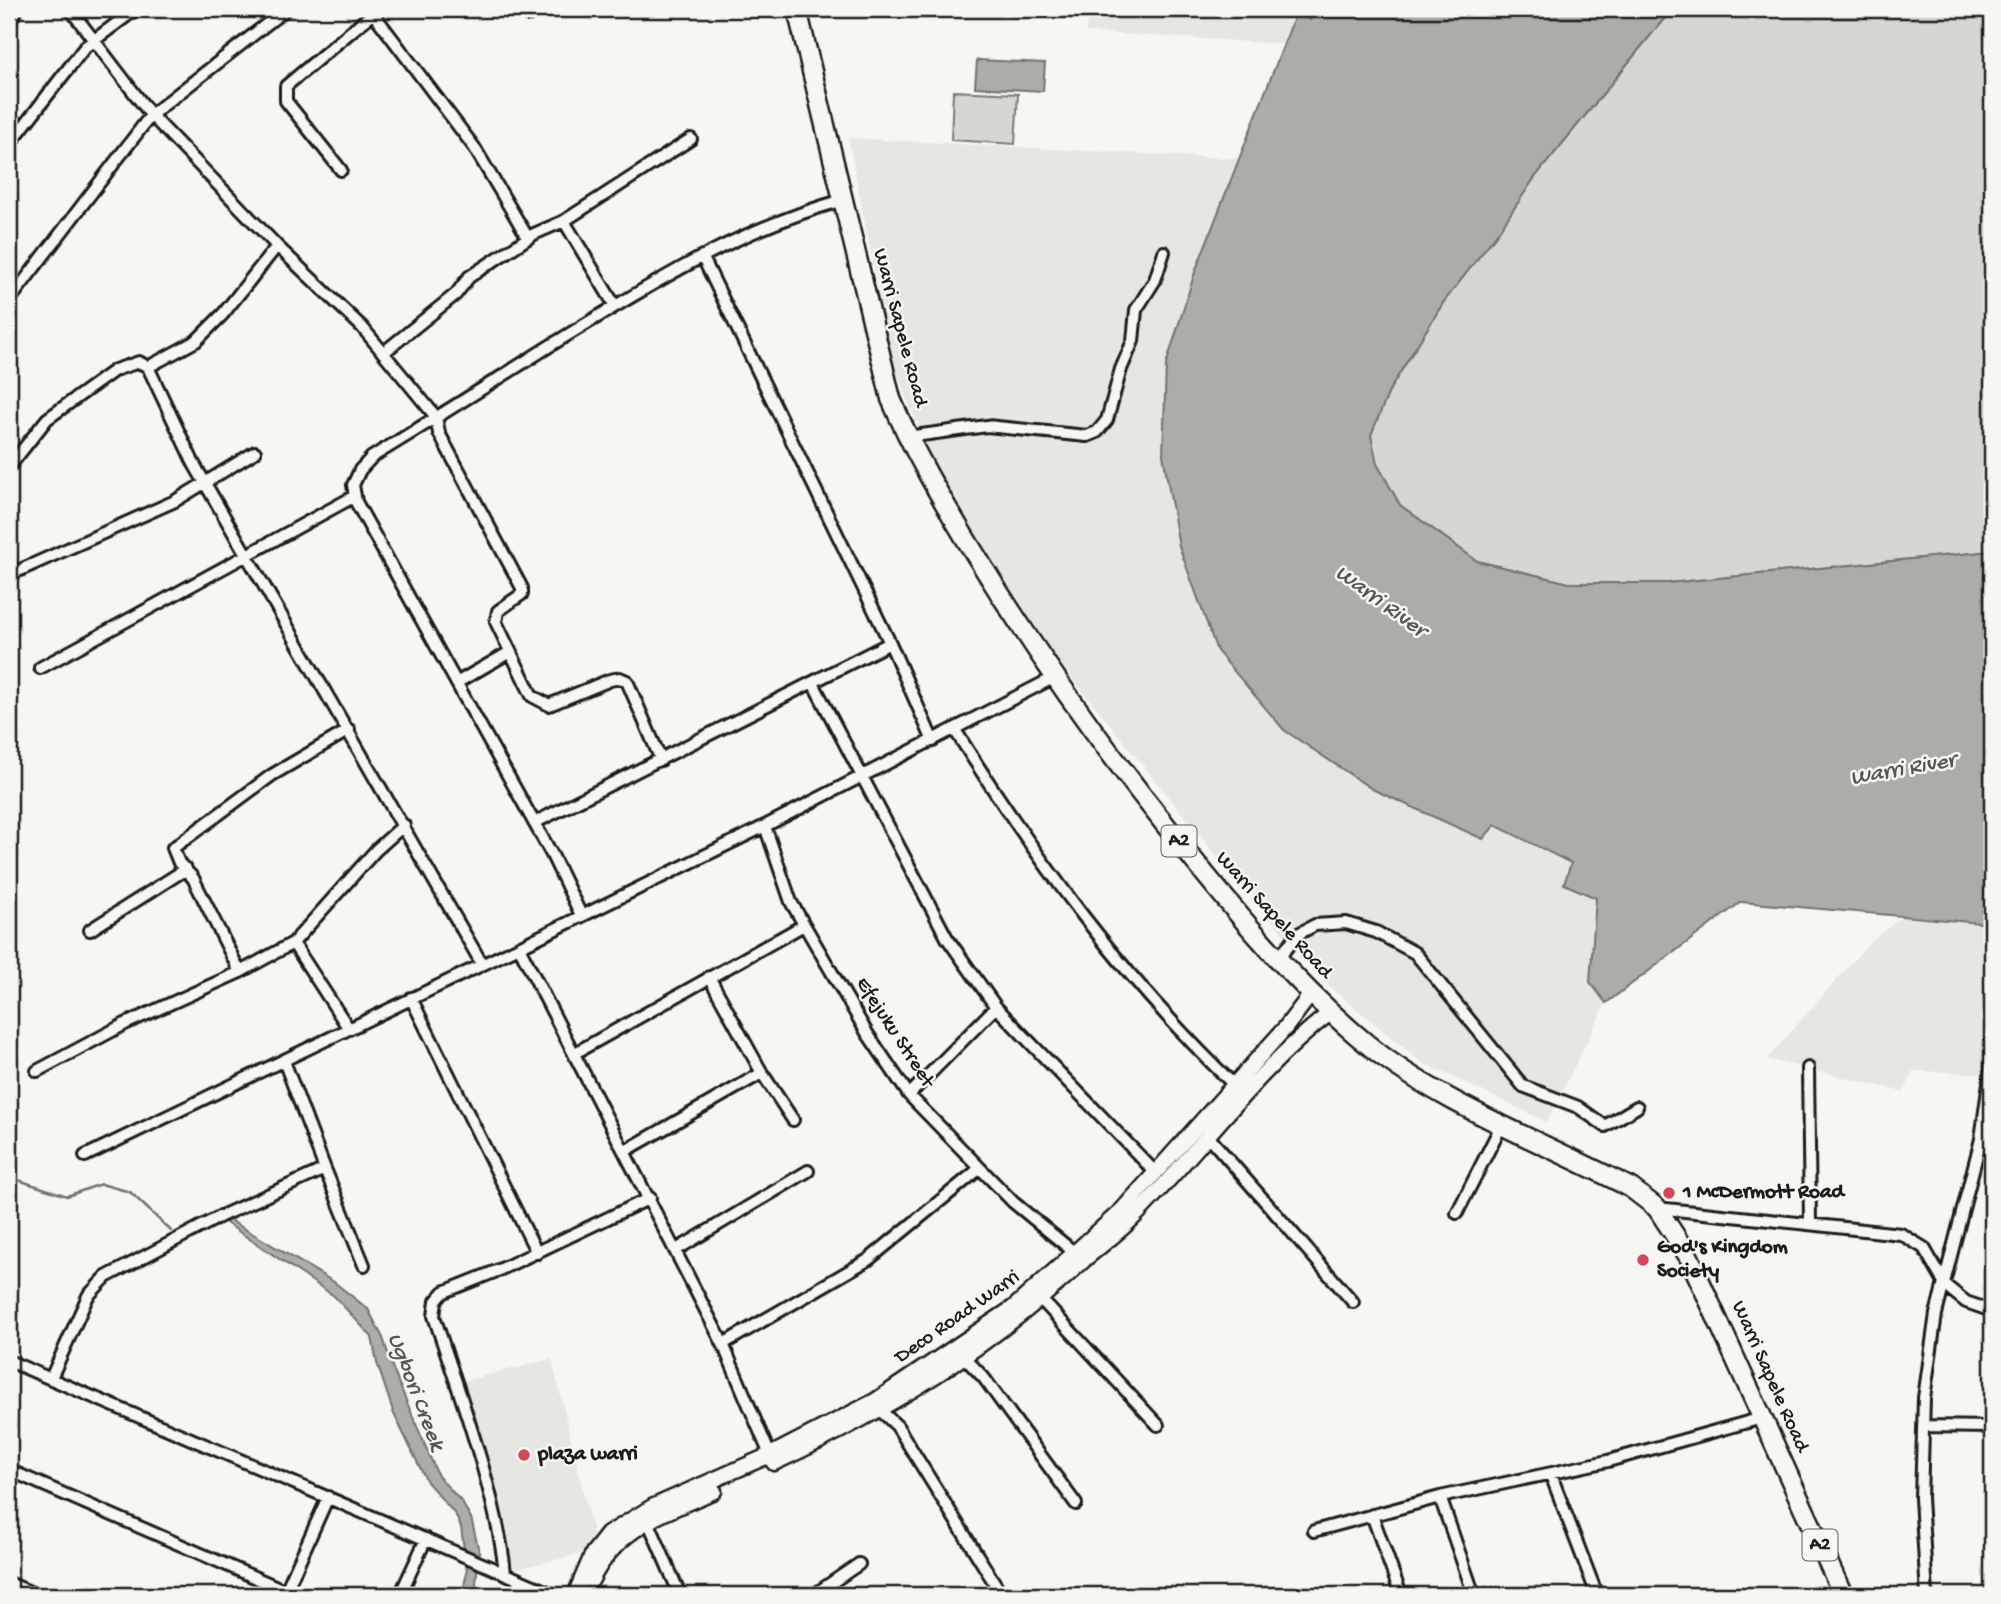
<svg xmlns="http://www.w3.org/2000/svg" width="2001" height="1604" viewBox="0 0 2001 1604" font-family="'Gochi Hand',sans-serif">
  <style>
    .built { fill: #e6e6e2 }
    .green { fill: #d6d6d2; stroke: #797977; stroke-width: 2 }
    .water { fill: #acaca9; stroke: #727271; stroke-width: 2 }
    .lines { fill: none; stroke-linecap: round; stroke-linejoin: round }
    .stream { stroke: #727271; stroke-width: 2.5 }
    .minor-casing { stroke: #1c1c1c; stroke-width: 16 }
    .secondary-casing { stroke: #1c1c1c; stroke-width: 19 }
    .trunk-casing { stroke: #1c1c1c; stroke-width: 23 }
    .minor { stroke: #f6f6f2; stroke-width: 10 }
    .secondary { stroke: #f6f6f2; stroke-width: 14 }
    .trunk { stroke: #f6f6f2; stroke-width: 18 }
    .poi-dot { fill: #d1495b; stroke: #f6f6f2; stroke-width: 2.5 }
    .labels { text-anchor: middle; dominant-baseline: central; stroke-width: 5; stroke-linejoin: round; paint-order: stroke }
    .shield { fill: #f6f6f2; stroke: #5d5d5c; stroke-width: 2 }
    .shield-label { font-size: 19px; font-weight: bold; fill: #1c1c1c }
    .street-label { font-size: 21px; fill: #1c1c1c; stroke: #f6f6f2 }
    .poi-label { font-size: 21px; font-weight: bold; fill: #1c1c1c; stroke: #f6f6f2; text-anchor: start }
    .water-label { font-size: 23px; font-style: italic; fill: #565654; stroke: #f6f6f2 }
  </style>
  <rect width="100%" height="100%" fill="#f6f6f2"/>
  <filter id="ink" filterUnits="userSpaceOnUse"><feTurbulence type="fractalNoise" baseFrequency=".0143" numOctaves="2"/><feDisplacementMap in="SourceGraphic" scale="14" xChannelSelector="R" yChannelSelector="G"/><feConvolveMatrix kernelMatrix="1 2 1 2 8 2 1 2 1" color-interpolation-filters="sRGB"/></filter>
  <g filter="url(#ink)">
    <path class="built" d="M1088 9H1316L1310 20 1296 13 1284 44 1086 32Z
      M848 138 1239 159 1195 272 1163 455 1179 546 1217 651 1284 730 1372 789 1483 839 1495 825 1571 863 1564 885 1597 898 1590 982 1606 1003 1547 1122 1421 1062 1329 986 1223 864 1031 627 938 476 894 366Z
      M1902 916 1992 924V1074L1913 1071 1904 1092 1767 1059 1870 942Z
      M1992 1087V1170L1980 1167Z
      M552 1359 597 1550 509 1571 464 1381Z"/>
    <path class="green" d="M1672 9H1992V551L1668 583H1569L1477 561 1400 505 1377 464 1370 435 1390 389 1443 303 1499 231 1535 177Z
      M953 91 1018 94 1015 144 951 140Z"/>
    <path class="water" d="M1316 9H1672L1535 177 1499 231 1443 303 1390 389 1371 435 1377 464 1400 505 1477 561 1569 583H1668L1992 551V924L1741 902 1606 1003 1590 982 1596 898 1564 884 1571 863 1495 825 1483 839 1372 789 1284 730 1217 651 1179 546 1163 455 1166 365 1195 272 1296 13 1310 20Z
      M977 60 1045 63 1043 91 975 87Z
      M228 1219 334 1282 368 1309 383 1338 394 1372 438 1476 461 1501 471 1518 479 1551 475 1595H462L467 1572 461 1527 455 1514 427 1482 394 1414 377 1363 372 1337 334 1296 226 1223Z"/>
    <g class="lines">
      <path class="stream" d="M9 1177 67 1196 101 1184 130 1192 171 1231"/>
      <defs>
        <path id="minor" d="M70 9 151 115 277 246 362 327 436 417 439 433 522 588V594L498 611 496 622 532 696 549 705 610 680 620 678 627 681 661 760
          M524 9 528 15
          M373 13 474 147 528 238
          M9 22 17 9
          M9 145 85 47 136 9
          M341 170 286 101V86L378 9
          M702 256 890 643
          M9 301 151 115 286 9
          M615 306 564 221 691 139
          M383 353 456 294 469 277 534 234 564 221
          M148 367 194 464 482 964
          M907 437 987 426 1087 436 1097 432 1107 420 1121 369 1133 341 1136 310 1155 280 1164 252
          M9 467 47 419 115 370 139 362 148 367 196 341 223 314 277 246
          M9 575 175 501 255 452
          M40 668 355 496
          M458 682 510 652
          M813 683 947 938 996 1007 1155 1172
          M955 730C1037 861 1123 978 1234 1085
          M534 823 890 643 933 741
          M765 826 791 902 867 1033 909 1095 1013 1202 1075 1253
          M581 915 551 853 356 502 353 485 360 470 372 457C431 421 490 384 548 347 647 287 730 232 843 200
          M90 930 186 869
          M293 943 349 1029
          M519 947 765 826 1053 678
          M1279 957 1298 934 1315 925 1346 923 1376 932 1415 953 1523 1086 1578 1107 1605 1126 1637 1107
          M240 972 193 878 179 863 173 848 272 775 349 730
          M709 977 762 1073 793 1120
          M411 998 537 1253
          M575 1053 804 925
          M1808 1068 1810 1223
          M37 1071 125 1024 240 972 293 943 376 850 404 825
          M909 1095 996 1007
          M1207 1135 1353 1302
          M625 1151 762 1073
          M85 1156 519 947 723 1344 770 1455
          M325 1169 364 1265
          M1657 1208 1901 1234 1924 1248 1946 1286 1966 1302 1992 1311
          M1457 1213 1502 1124
          M676 1250 808 1171
          M1036 1294 1158 1425
          M723 1344 868 1260 979 1169
          M964 1357 984 1378 1076 1504
          M9 1361 555 1595
          M51 1378 88 1296 106 1277 221 1216 325 1169 284 1061
          M881 1411 897 1426 1002 1595
          M1923 1426 1992 1427
          M9 1470 286 1591
          M1551 1475 1597 1595
          M1440 1497 1474 1595
          M1372 1515 1401 1595
          M648 1521 680 1595
          M1314 1531 1440 1497 1608 1461 1762 1418
          M505 1573C497 1494 459 1393 434 1316L436 1301 444 1292 499 1270 650 1198
          M9 1583 37 1595
          M818 1592 859 1564
          M284 1595 328 1497
          M400 1595 426 1539
          M1927 1595 1921 1498 1924 1398 1936 1314 1981 1139 1992 1061"/>
        <path id="secondary" d="M774 1463C892 1408 988 1349 1084 1260 1100 1246 1118 1233 1133 1218 1200 1150 1255 1071 1331 1012
          M591 1581C617 1527 663 1514 714 1491
          M575 1595 593 1553 608 1534 652 1507 770 1455 875 1401 1013 1308 1122 1210 1286 1027 1311 994"/>
        <path id="trunk" d="M797 9 891 399C913 451 941 498 970 546 1031 646 1098 741 1171 832 1231 907 1293 983 1367 1044 1438 1103 1548 1144 1631 1188L1657 1208 1689 1257 1843 1595"/>
      </defs>
      <use href="#minor" class="minor-casing"/>
      <use href="#secondary" class="secondary-casing"/>
      <use href="#trunk" class="trunk-casing"/>
      <use href="#minor" class="minor"/>
      <use href="#secondary" class="secondary"/>
      <use href="#trunk" class="trunk"/>
    </g>
  </g>
  <g class="poi-dot">
    <circle cx="1669" cy="1193" r="7"/>
    <circle cx="1643" cy="1260" r="7"/>
    <circle cx="524" cy="1455" r="7"/>
  </g>
  <g class="labels">
    <g class="shield">
      <rect x="1161.5" y="825.5" width="35" height="31" rx="5"/>
      <rect x="1802.5" y="1529.5" width="35" height="31" rx="5"/>
    </g>
    <g class="shield-label">
      <text x="1179" y="841">A2</text>
      <text x="1820" y="1545">A2</text>
    </g>
    <g class="street-label">
      <text transform="translate(899 328) rotate(75)">Warri Sapele Road</text>
      <text transform="translate(1273 916) rotate(48)">Warri Sapele Road</text>
      <text transform="translate(894 1033) rotate(57)">Efejuku Street</text>
      <text transform="translate(958 1318) rotate(-35)">Deco Road Warri</text>
      <text transform="translate(1769 1377) rotate(66)">Warri Sapele Road</text>
    </g>
    <g class="poi-label">
      <text x="1683" y="1193">1 McDermott Road</text>
      <text x="1657" y="1248">God's Kingdom<tspan x="1657" dy="24">Society</tspan></text>
      <text x="538" y="1455">plaza warri</text>
    </g>
    <g class="water-label">
      <text transform="translate(1380 602) rotate(36)">Warri River</text>
      <text transform="translate(1903 770) rotate(-10)">Warri River</text>
      <text transform="translate(415 1392) rotate(69)">Ugbori Creek</text>
    </g>
  </g>
  <rect width="2001" height="1604" fill="none" stroke="#f6f6f2" stroke-width="35"/>
  <rect x="18" y="18" width="1966" height="1569" fill="none" stroke="#1c1c1c" stroke-width="2.5" filter="url(#ink)"/>
</svg>
